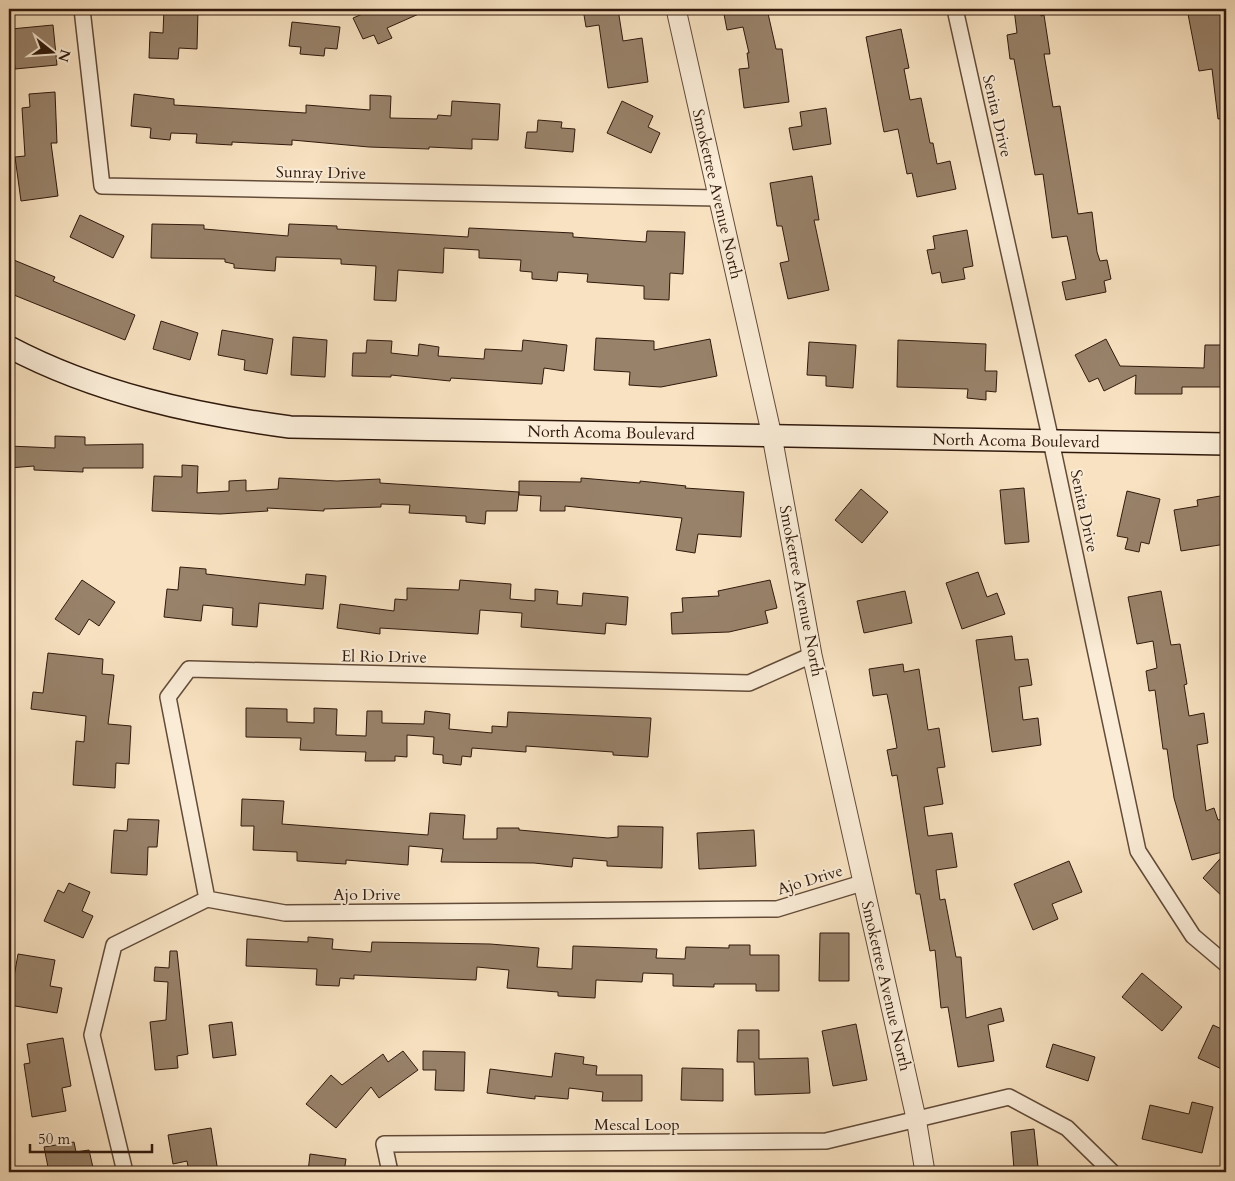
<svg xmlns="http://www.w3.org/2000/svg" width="1235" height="1181" viewBox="0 0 1235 1181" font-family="Cardo,serif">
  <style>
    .building { fill: #98826a; stroke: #30190c }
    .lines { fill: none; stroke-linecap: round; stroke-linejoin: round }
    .minor-casing { stroke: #624b39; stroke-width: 18 }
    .tertiary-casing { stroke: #624b39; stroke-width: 21 }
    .secondary-casing { stroke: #30190c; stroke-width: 24 }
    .minor { stroke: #faecd7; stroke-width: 15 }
    .tertiary { stroke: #faecd7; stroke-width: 19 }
    .secondary { stroke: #faecd7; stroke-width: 21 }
    .labels { text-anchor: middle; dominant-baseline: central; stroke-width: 4; stroke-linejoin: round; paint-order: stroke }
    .street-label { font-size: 16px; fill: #30190c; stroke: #faecd7 }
  </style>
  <rect width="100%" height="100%" fill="#f8e2c1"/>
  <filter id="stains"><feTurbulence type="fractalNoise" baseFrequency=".004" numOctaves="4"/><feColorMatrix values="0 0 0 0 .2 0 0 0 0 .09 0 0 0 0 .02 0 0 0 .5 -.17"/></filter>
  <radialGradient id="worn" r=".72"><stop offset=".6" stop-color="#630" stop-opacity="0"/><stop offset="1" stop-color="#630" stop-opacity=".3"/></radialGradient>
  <path class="building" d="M164 9 198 10 197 49 179 48 178 59 149 58 150 32 163 33Z
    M374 9H430L387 28 392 38 378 44 374 35 363 39 353 18Z
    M583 9H618L623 41 642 38 648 82 608 88 599 25 586 27Z
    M723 9H767L776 49H782L789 102 744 108 739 69 749 68 747 53H749L743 27 727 30Z
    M1014 9H1040L1041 16 1044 15 1050 54H1044L1053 107 1060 106 1078 214 1092 212 1097 252 1100 261 1107 260 1111 279 1104 281 1106 292 1066 300 1062 282 1076 279 1067 236 1052 238 1043 174 1035 175 1014 59H1010L1007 35 1017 33Z
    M1187 9H1220L1226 40V118L1218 119 1212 69 1199 71Z
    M292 22 340 27 337 49 325 48 324 56 300 54 301 47 289 46Z
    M53 25 57 65 15 69 11 29Z
    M901 29 909 68 904 69 910 100 921 98 930 143H933L937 164 950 161 956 189 917 197 912 173 907 174 898 129 884 132 866 37Z
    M55 92 57 143H51L58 196 21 201 15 157 25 156 22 108 30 107 29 94Z
    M134 94 174 99V105L306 113V105L370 110V95L391 96 390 118 437 119 438 115 451 116 452 101 500 104 498 140 472 139V149L429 147V149L369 147 292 140V145L232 142V145L196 143 197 134 171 133 170 140 150 138 151 128 131 126Z
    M622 101 653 116 648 127 660 133 651 153 607 133Z
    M826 108 831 144 793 150 789 128 802 126 800 112Z
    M538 120 562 122 561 128 575 129 573 152 525 148 527 132H537Z
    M812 176 819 220H814L829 290 788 299 780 263 789 261 782 226H777L770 183Z
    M80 215 124 236 113 258 70 237Z
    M152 224 204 225V229L288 236 289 224 337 226V229L468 237 469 228 573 233V237L646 242 647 231 685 232 683 274 670 273 669 300 644 299V286L587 282 588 274 558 272 557 281 532 279V272L520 271 521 260 479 258V250L444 248 443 273 398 270 396 301 374 300 376 266 341 264V259L276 257 275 271 234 268V264L225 262V259L151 258Z
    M967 230 973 266 963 268 965 279 942 283 940 272 932 274 927 250 935 249 933 236Z
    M9 258 55 277 53 281 135 315 125 340 9 293Z
    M161 321 198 333 190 360 153 349Z
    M222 330 273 339 267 374 244 370 245 360 218 355Z
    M293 337 327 340 325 377 291 375Z
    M596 338 654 341V350L710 339 717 376 661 387 629 385 630 372 594 370Z
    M1106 339 1120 366 1204 368 1205 345H1226V387H1182V394H1135L1136 375 1104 391 1098 378 1089 382 1075 355Z
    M367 340 392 341 391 353 418 356 419 344 439 347 438 356 484 359 485 349 522 351 523 340 567 345 564 371 544 368 542 384 451 378 450 381 391 375V377L352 376 353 353H366Z
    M898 340 986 344 985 371H997L996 392 986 391V400L967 398 968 389 897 387Z
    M809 342 856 345 853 388 826 386V376L807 375Z
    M55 436 85 437V445L143 444V468H83V472L34 470V466L9 468V446L55 448Z
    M182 465 198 466 197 493 229 491V481L246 480V491L278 489 279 478 337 481 380 479V483L519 492 517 511H486L485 524 466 522V516L409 513 410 505 381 504V507L324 509V511L267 508 268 511 220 514 152 511 154 476 182 477Z
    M581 478 640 483V481L686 486 685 488 744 492 741 537 698 534 695 553 676 550 682 518 565 506V511H540L541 496 519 495V481L581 482Z
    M1024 488 1029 542 1005 544 1000 490Z
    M861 489 888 512 862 543 835 520Z
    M1127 491 1160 499 1149 544 1141 542 1139 552 1125 549 1128 538 1117 536Z
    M1226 495V521L1224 522 1226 544 1181 551 1174 510 1198 506 1197 500Z
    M180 567 206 569V574L305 585 306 574 326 576 323 609 259 603 257 627 232 625 233 608 203 605 201 621 164 617 167 589 178 590Z
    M978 572 987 597 997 593 1005 614 962 629 946 583Z
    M82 580 115 602 99 626 89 619 79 635 55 619Z
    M460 580 511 584 510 599 535 601V589L558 591 557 604 582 606 583 593 628 597 626 625 606 623 605 634 521 627 522 613 480 610 478 634 380 628V634L337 628 340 604 394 611 395 599 407 600V588L459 590Z
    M770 580 777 608 765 611 768 623 729 632 672 634 671 613 683 612 682 598 719 596 718 591Z
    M905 591 912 623 864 633 857 601Z
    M1161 591 1171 645 1180 644 1187 684 1184 685 1189 716 1204 713 1208 743 1197 745 1206 811 1214 808 1218 820 1226 818V851L1192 860 1174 798 1167 749H1163L1155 690 1149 691 1146 671 1157 668 1153 641 1137 644 1128 597Z
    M1012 636 1015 660 1028 659 1032 685 1019 687 1023 720 1038 718 1041 745 992 752 976 640Z
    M48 653 103 659 102 674 114 675 108 724 131 726 129 764 116 763 115 788 73 785 76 741 84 742 86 716 31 709 33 692 43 693Z
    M903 664 904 672 919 669 928 730 939 728 945 767 937 768 943 804 924 807 928 836 952 833 957 867 936 870 940 900 945 899 956 957H961L966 1018 1001 1008 1004 1021 988 1025 994 1061 958 1067 948 1007 941 1008 935 950 930 951 920 894H916L897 775 892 776 887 750 897 748 891 714 887 694 873 696 869 669Z
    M246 708 287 709V722L314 723V708L337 709 336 735 366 736 367 711H382V723L424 724 425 711 450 714 449 729 492 733V726L507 727 508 712 651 718 648 757 613 755V752L526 746V752L472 748 471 757 462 756 461 765 443 763V755L433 754 434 737 407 735V757L395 756V761H365L366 752 300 750 301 738 246 737Z
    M242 799 284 801 282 824 428 835 430 813 465 815 463 839H497V828H519V830L608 838 618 837V826L663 827 662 868 607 866V861L573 858 572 867 534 863 441 862 443 849 409 846 408 865 346 860V864L297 861V852L253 850 254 826H241Z
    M128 819 159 820 157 847H148L147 875 111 873 114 830 127 831Z
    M754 830 756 866 699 869 697 833Z
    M1226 852V900L1203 878Z
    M1069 861 1082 892 1052 904 1058 919 1033 930 1014 884Z
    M69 883 90 892 82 911 93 916 83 938 44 921 58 890 64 893Z
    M820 933H849V981H819Z
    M308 937 333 939 332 949 371 952 372 942 490 944 539 948 537 967 572 969 573 946 657 949 656 958 685 959 686 947 729 948V945H750V955H779V991H756V984H714V987L673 986V974L643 973 642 982 596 980 595 998 558 996V992L507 988 509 970 477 967 476 980 354 975V979L340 978 339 986 316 985 317 969 246 966 247 939 308 942Z
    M170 951H177L188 1054 177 1056 178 1068 155 1070 150 1022 166 1020 168 982 154 981 155 967 169 968Z
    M18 954 55 960 50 986 62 988 57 1013 9 1005Z
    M1142 973 1182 1007 1162 1031 1122 997Z
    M232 1022 236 1055 213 1058 209 1025Z
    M856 1024 867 1080 833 1086 822 1031Z
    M1213 1025 1226 1031V1071L1198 1058Z
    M738 1030H759V1059L808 1058 810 1093 755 1095 754 1062H737Z
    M63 1038 71 1086 62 1088 66 1111 32 1117 24 1064 30 1063 27 1044Z
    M1053 1044 1095 1057 1088 1081 1046 1067Z
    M403 1051 418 1070 379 1098 371 1087 336 1128 306 1104 331 1075 342 1085 383 1054 388 1062Z
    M423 1051 465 1052 464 1091 435 1090 436 1070H423Z
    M555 1053 584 1057 583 1064 597 1066 596 1075H642V1101H602L603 1092 569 1088 568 1099 535 1096V1099L487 1093 490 1069 552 1077Z
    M682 1068 723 1069V1101L681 1100Z
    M1192 1102 1213 1107 1202 1153 1142 1139 1150 1105 1189 1114Z
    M211 1128 218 1172H189L187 1161 173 1164 168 1135Z
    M1034 1129 1038 1167 1014 1169 1011 1132Z
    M74 1142 76 1152 89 1150 94 1172H49L44 1147Z
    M310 1154 346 1159 344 1172H308Z"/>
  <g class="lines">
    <defs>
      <path id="minor" d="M82 9 102 186 718 198
        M955 9 1051 441 1138 851 1193 936 1226 964
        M207 899 168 697 189 669 749 683 812 655
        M125 1172 92 1035 114 945 207 899 285 913 777 909 862 883
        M390 1172 384 1144 826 1141 1009 1097 1067 1128 1112 1172"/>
      <path id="tertiary" d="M676 9 772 436 812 655 916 1118 925 1172"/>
      <path id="secondary" d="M9 347C96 393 193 414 290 427L1226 444"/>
    </defs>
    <use href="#minor" class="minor-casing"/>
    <use href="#tertiary" class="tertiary-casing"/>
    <use href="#secondary" class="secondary-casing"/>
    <use href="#minor" class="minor"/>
    <use href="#tertiary" class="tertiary"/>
    <use href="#secondary" class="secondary"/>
  </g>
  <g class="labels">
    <g class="street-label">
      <text transform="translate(997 116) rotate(77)">Senita Drive</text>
      <text transform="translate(321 173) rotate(1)">Sunray Drive</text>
      <text transform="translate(717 194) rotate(77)">Smoketree Avenue North</text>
      <text transform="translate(611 433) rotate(1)">North Acoma Boulevard</text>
      <text transform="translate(1016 441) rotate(1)">North Acoma Boulevard</text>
      <text transform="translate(1084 511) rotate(78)">Senita Drive</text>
      <text transform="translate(801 591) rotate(79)">Smoketree Avenue North</text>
      <text transform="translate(384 657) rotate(1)">El Rio Drive</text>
      <text transform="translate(810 880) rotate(-17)">Ajo Drive</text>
      <text x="367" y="895">Ajo Drive</text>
      <text transform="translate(886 986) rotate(77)">Smoketree Avenue North</text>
      <text x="637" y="1125">Mescal Loop</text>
    </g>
  </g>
  <rect width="1235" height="1181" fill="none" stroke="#f8e2c1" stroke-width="30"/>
  <rect x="10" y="10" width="1215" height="1161" fill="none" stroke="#30190c" stroke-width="2.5"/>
  <rect x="15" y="15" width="1205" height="1151" fill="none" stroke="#30190c"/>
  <g transform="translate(52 52) rotate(107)" stroke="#faecd7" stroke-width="4" paint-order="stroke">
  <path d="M0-4L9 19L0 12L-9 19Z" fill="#30190c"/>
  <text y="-8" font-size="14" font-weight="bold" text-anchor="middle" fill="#30190c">N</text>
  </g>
  <path d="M30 1144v8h122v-8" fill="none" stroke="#30190c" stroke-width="2.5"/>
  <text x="38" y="1144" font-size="15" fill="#30190c" stroke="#faecd7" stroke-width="4" paint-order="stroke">50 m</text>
  <rect width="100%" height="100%" filter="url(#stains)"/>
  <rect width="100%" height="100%" fill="url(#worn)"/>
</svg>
